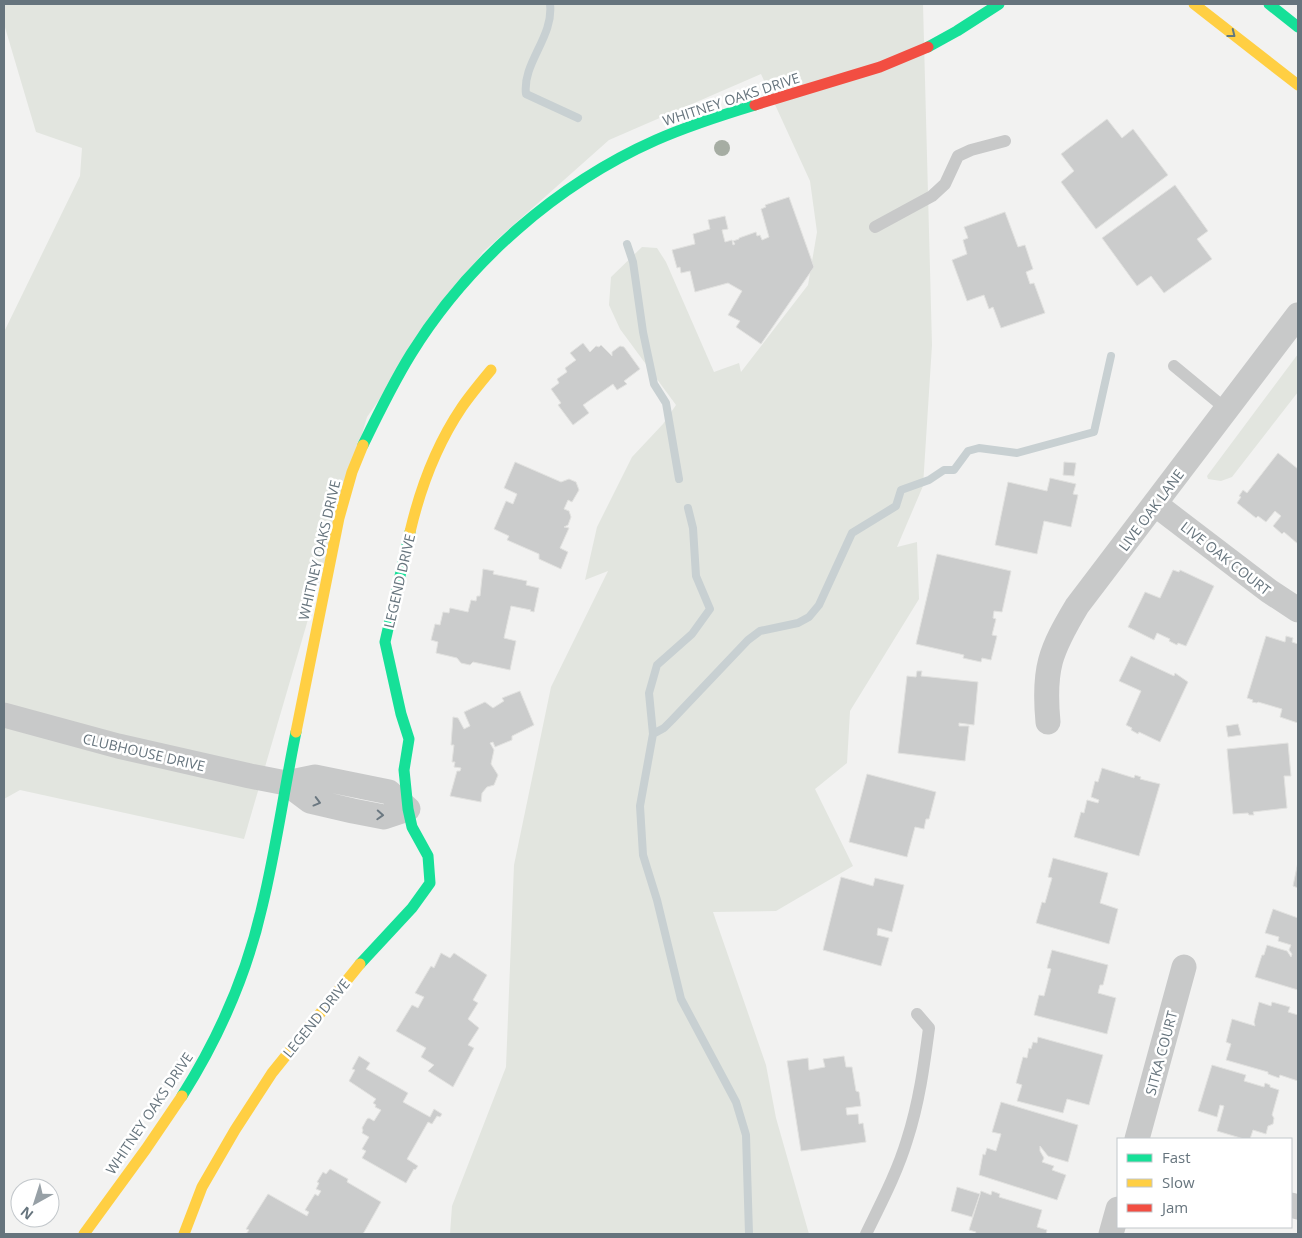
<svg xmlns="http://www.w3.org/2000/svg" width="1302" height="1238" viewBox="0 0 1302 1238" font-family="'Open Sans',sans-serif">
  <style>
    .green { fill: #e2e5df }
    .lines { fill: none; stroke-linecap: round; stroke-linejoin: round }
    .stream { stroke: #c8d0d2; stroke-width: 8 }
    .building { fill: #cbcccc; stroke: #e2e2e0 }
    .lane { stroke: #c8c9c9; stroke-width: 12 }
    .street { stroke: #c8c9c9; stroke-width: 25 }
    .fast { stroke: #16e098; stroke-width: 11 }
    .slow { stroke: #ffcf43; stroke-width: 11 }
    .jam { stroke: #f24e42; stroke-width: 11 }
    .tree { fill: #a6ada3 }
    .oneway { stroke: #62797e }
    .oneway2 { stroke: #6b7881 }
    .labels { text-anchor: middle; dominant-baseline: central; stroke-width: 5; stroke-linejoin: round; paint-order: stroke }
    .street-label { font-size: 14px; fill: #66747d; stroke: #fff }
  </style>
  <rect width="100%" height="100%" fill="#f2f2f1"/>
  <path class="green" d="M4 4H923L932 345 923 486 897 547 917 542 919 599 850 711 847 763 815 789 853 866 776 911 713 912 766 1065 776 1118 809 1234H450L452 1206 506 1067 514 865 551 687 608 571 585 580 597 527 632 457 663 424 676 405 620 329 609 305 611 277 642 247 657 248 666 262 714 372 739 363 741 372 808 285 817 232 810 181 761 74 609 140 483 252 367 417 244 839 20 790 4 799V332L80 176 82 148 36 132 4 24Z
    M1298 354V392L1232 477 1221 481 1208 479 1207 476Z"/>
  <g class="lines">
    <path class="stream" d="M550 4C554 37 522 63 526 94L578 118
      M627 244 633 262 643 332 654 384 666 403 679 479
      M653 734 649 693 657 665 692 634 710 609 696 576 693 528 688 508
      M749 1234 746 1135 736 1102 681 999 657 900 643 855 640 806 653 734 664 728 672 720 748 640 760 631 798 623 809 617 819 605 852 533 896 506 901 490 929 480 944 470H954L968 451 979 448 1017 453 1094 432 1111 356"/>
  </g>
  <path class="building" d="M1107 119 1122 138 1133 129 1168 175 1096 229 1061 182 1074 171 1061 154Z
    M1175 185 1208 231 1197 239 1212 259 1164 293 1151 276 1137 286 1102 238Z
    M789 197 814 267 761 344 736 327 740 321 728 315 742 291 728 283 695 292 690 271 681 273 680 267 677 268 672 250 695 244 693 234 710 229 708 220 725 216 728 229 722 230 725 242 732 240 733 245 735 244 733 241 739 239V238L756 232 757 236 760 235 762 240 769 237 761 209 766 207 765 205Z
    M1005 212 1018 247 1025 245 1033 269 1026 272 1030 284 1034 283 1045 313 1001 328 993 307 989 309 984 295 967 301 952 260 967 254 963 240 968 238 964 227Z
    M583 343 590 352 596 346 599 347 601 345 612 356V352L620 346 624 347 640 369 624 381 627 384 617 390 613 384 583 405 589 413 573 425 558 405 561 403 551 389 559 383 557 379 567 372 565 368 576 360 570 353Z
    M1278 453 1298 469V544L1284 532 1282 534 1273 526 1281 516 1275 511 1266 522 1258 516 1256 518 1237 503 1241 497 1239 496 1243 490 1247 493Z
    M515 462 561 482 569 479 576 482 579 490 572 502 568 500 564 509 569 511 571 517 568 525 564 527 569 528 560 548 568 552 561 569 539 559V554L507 540 509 536 494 529 506 501 513 504 517 494 504 488Z
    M1064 462 1076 463 1074 476 1063 475Z
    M1050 478 1076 484 1073 494 1078 495 1071 527 1044 521 1037 554 995 545 1008 482 1047 491Z
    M937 554 1011 571 1002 612 994 611 993 618 996 619 992 635 997 636 991 660 982 658 981 662 963 658 964 655 916 644Z
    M483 569 494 571 493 574 527 581 526 585 539 588 534 612 530 611 531 610 511 606 504 638 516 641 510 670 473 662 470 665 461 663 457 658 436 653 438 642 431 640 435 624 440 625 443 612 449 613 450 608 468 612 471 600 476 601 477 596H480Z
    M1173 570 1179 572 1180 570 1214 586 1186 646 1178 643 1177 645 1169 641 1170 639 1157 633 1154 640 1128 627 1145 592 1160 598Z
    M1266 636 1285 642 1286 636 1293 638 1292 642 1298 644V723L1280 717 1282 709 1258 702 1257 703 1252 702 1253 700 1247 698Z
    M1131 656 1174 676 1175 673 1188 682 1160 742 1139 732 1138 734 1131 730 1132 728 1126 725 1141 691 1119 681Z
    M917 671H922L921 676 978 682 974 725 959 723V726H969L965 761 898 753 907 676 916 677Z
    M520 691 534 725 512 736V740L495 747 493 742 490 743 494 750 491 764 498 775 494 785 487 787 482 793 481 802 450 796 457 771H460L461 768 454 767 455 762H452L454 745H451L453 717 458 718 464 729 470 726 464 712 485 702 493 708 504 701 502 698Z
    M1238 724 1241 735 1228 737 1226 726Z
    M1288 743 1291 776H1284L1287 808 1253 812 1254 815H1249L1248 813 1233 814 1227 749Z
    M1102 768 1134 778 1135 775 1141 777 1140 779 1160 784 1139 856 1074 837 1081 812 1084 813 1087 800 1098 803 1099 800 1091 797 1095 781 1098 782Z
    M867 774 936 792 929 819H926L924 829 915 827 907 857 849 842Z
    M1053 858 1108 873 1100 903 1118 909 1109 944 1036 923 1042 902 1045 903 1052 878 1048 877Z
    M1298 862V888L1293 886Z
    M841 877 873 886 875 878 904 885 892 932 878 928 877 935 889 938 881 966 823 950Z
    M1273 909 1298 918V990L1255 977 1262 955H1264L1267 945 1287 951 1291 957 1292 954 1289 950 1291 945 1278 941 1279 937 1265 933Z
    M1052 950 1108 965 1103 985H1100L1098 993 1116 998 1107 1034 1034 1015 1039 995 1044 996 1051 969 1047 968Z
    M441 953 450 958 454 953 487 975 473 1000 478 1003 468 1019 479 1028 468 1045 474 1048 453 1087 428 1071 434 1065 421 1057 426 1048 396 1031 412 1005 418 1008 424 997 415 993 431 966 434 968Z
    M1259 1002 1271 1006 1272 1002 1290 1007 1288 1012 1298 1015V1081L1280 1075 1279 1078 1268 1074V1072L1226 1060 1231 1044 1226 1042 1232 1019 1255 1026 1254 1022Z
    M1038 1037 1103 1055 1089 1105 1067 1099 1063 1113 1017 1101 1022 1085 1016 1083 1023 1057 1027 1058 1029 1048 1031 1049 1033 1042 1037 1043Z
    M359 1056 370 1063 366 1069 408 1093 403 1102 430 1117 434 1109 442 1114 440 1117 437 1116 432 1124 428 1122 407 1159 418 1166 415 1170 414 1169 406 1183 362 1158 366 1151 362 1149 369 1137 362 1133 363 1130 362 1128 367 1119 369 1118 374 1121 381 1110 375 1107 376 1105 373 1103 376 1099 349 1081 355 1070 352 1069Z
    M844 1056 846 1067H852L856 1091 859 1092 861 1106 846 1108 847 1115 858 1114 859 1124 863 1123 866 1142 801 1151 787 1061 808 1058 809 1070 825 1067 823 1059Z
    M1212 1065 1246 1075 1244 1081 1264 1087 1265 1083 1270 1085V1087L1279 1090 1272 1115 1274 1118 1273 1124 1268 1126 1266 1134 1253 1130 1250 1139H1244L1217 1131 1224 1106 1220 1105 1217 1117 1198 1111Z
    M1001 1102 1078 1125 1068 1162 1048 1156 1040 1146V1151L1044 1158 1042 1162 1054 1166 1052 1170 1066 1175 1057 1200 979 1175 983 1154 985 1155 987 1148 996 1151 1001 1134 992 1132Z
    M330 1169 348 1179 347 1182 381 1202 363 1234H246L249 1230 246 1229 268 1194 307 1216 309 1212 305 1210 315 1194 318 1196 321 1191 316 1189 319 1183 317 1182 323 1172 326 1174Z
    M957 1187 980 1194 972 1217 951 1211Z
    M981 1191 991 1195 992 1191 1000 1194 999 1197 1042 1210 1037 1227 1047 1230 1046 1234H975L976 1232 969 1230Z"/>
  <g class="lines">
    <path class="lane" d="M875 227 932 196 945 184 958 156 971 150 1005 141
      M1174 366 1226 409
      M866 1234C881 1203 897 1173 907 1140 919 1103 924 1066 929 1028L917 1014"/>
    <path class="street" d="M1155 504 1269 591 1298 610
      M4 715 118 746 250 776 286 783 315 777 389 792 408 809 384 817 353 811 310 801 286 783
      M1048 722C1043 669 1050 651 1077 606L1298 315
      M1137 1139 1184 967
      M1291 1205 1298 1207
      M1111 1234 1118 1209"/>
    <path class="fast" d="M1269 4 1298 27
      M928 47 957 31 999 4
      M363 445C378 414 393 383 411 354 468 262 557 184 656 140 688 126 722 115 755 105
      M360 964 412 908 430 883 428 856 412 827 408 809 404 770 409 739 401 714 385 642 410 532
      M182 1096C218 1039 247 973 262 907 276 850 284 790 296 732"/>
    <path class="slow" d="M1194 4 1298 85
      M410 532C420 489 437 444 462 407 471 394 481 382 491 370
      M296 732 339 518 352 472 363 445
      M84 1234 146 1149 182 1096
      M184 1234 202 1187 235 1130 272 1073 360 964"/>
    <path class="jam" d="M755 105 880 67 928 47"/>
  </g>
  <circle class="tree" cx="722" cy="148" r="8"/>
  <defs><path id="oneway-chevron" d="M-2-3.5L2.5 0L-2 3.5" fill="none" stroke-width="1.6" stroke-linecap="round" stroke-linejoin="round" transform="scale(1.25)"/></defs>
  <use class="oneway" href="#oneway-chevron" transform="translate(1232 34) rotate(38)"/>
  <g class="oneway2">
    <use href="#oneway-chevron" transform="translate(317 802) rotate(15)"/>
    <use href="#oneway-chevron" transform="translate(380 815) rotate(3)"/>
  </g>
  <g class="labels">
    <g class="street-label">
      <text transform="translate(731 99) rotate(-18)">WHITNEY OAKS DRIVE</text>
      <text transform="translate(1151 510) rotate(-53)">LIVE OAK LANE</text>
      <text transform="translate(319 550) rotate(-77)">WHITNEY OAKS DRIVE</text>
      <text transform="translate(1226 558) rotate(38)">LIVE OAK COURT</text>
      <text transform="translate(399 581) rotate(-77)">LEGEND DRIVE</text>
      <text transform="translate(144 752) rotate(13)">CLUBHOUSE DRIVE</text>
      <text transform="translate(316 1018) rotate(-51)">LEGEND DRIVE</text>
      <text transform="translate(1161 1053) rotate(-75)">SITKA COURT</text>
      <text transform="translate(149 1113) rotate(-56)">WHITNEY OAKS DRIVE</text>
    </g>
  </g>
  <rect width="1302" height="1238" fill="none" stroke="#66747d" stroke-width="10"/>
  <rect x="1117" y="1138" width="175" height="90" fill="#ffffff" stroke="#c2c7cb"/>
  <rect x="1127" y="1154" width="25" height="8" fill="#16e098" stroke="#c2c7cb"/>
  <text x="1162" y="1163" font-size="15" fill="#66747d">Fast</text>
  <rect x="1127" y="1179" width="25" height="8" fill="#ffcf43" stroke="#c2c7cb"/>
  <text x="1162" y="1188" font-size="15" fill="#66747d">Slow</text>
  <rect x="1127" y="1204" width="25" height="8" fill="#f24e42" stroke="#c2c7cb"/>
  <text x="1162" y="1213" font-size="15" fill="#66747d">Jam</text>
  <g transform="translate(35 1203) rotate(219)"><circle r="24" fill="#ffffff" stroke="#c2c7cb"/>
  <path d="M0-4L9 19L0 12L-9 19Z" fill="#97a0a6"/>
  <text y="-8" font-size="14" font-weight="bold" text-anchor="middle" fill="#66747d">N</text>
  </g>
</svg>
